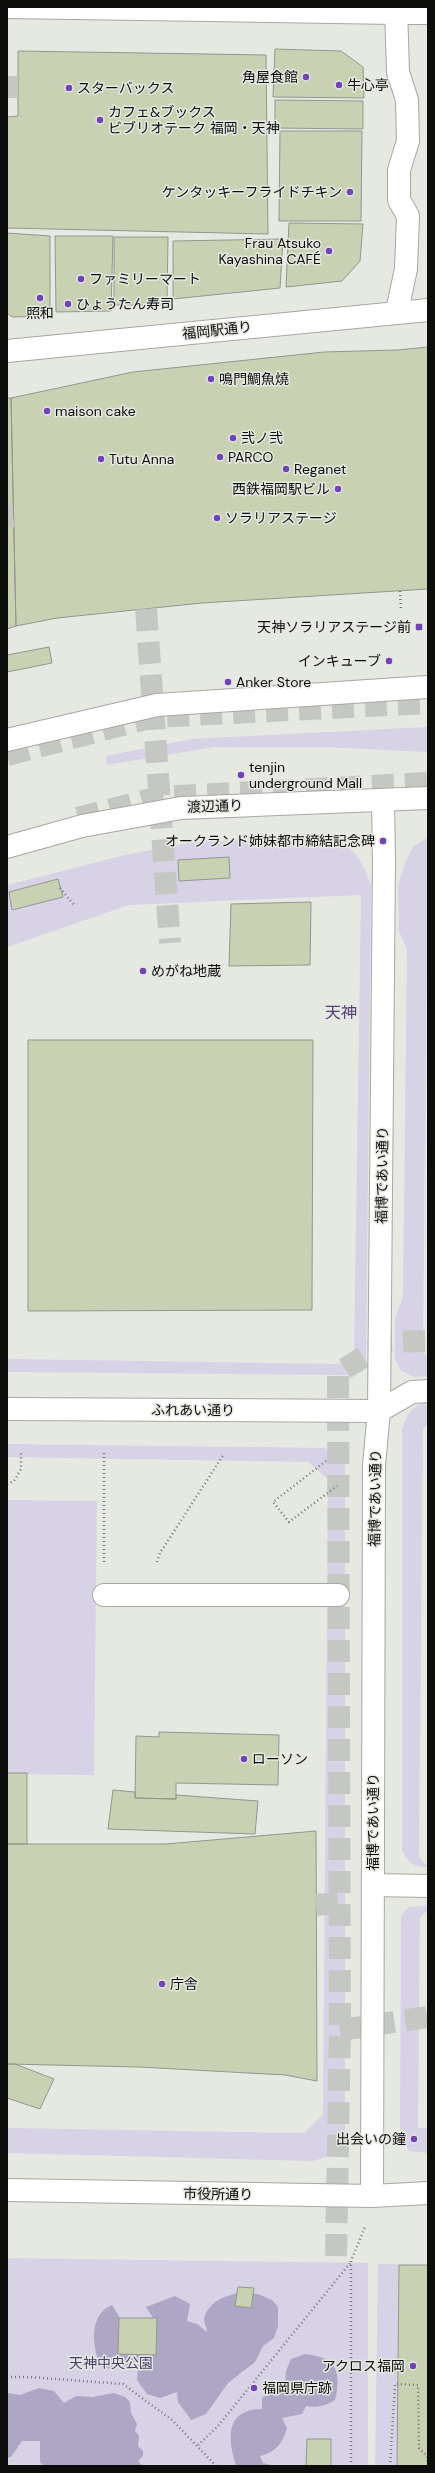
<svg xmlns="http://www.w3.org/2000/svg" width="435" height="2473" viewBox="0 0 435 2473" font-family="'DM Sans','Noto Sans JP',sans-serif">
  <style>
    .green { fill: #d7d2e6; fill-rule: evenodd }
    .forest { fill: #ada6c4 }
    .building { fill: #c8d2b3; stroke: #949691 }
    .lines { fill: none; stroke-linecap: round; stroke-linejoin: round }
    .pedestrian-tunnel { stroke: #c5c7c2; stroke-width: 22; stroke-dasharray: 22 11; stroke-linecap: butt }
    .pedestrian-casing { stroke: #a6a8a2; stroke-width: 24 }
    .minor-casing { stroke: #a6a8a2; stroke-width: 24 }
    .tertiary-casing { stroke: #a6a8a2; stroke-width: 24 }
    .secondary-casing { stroke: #a6a8a2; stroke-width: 24 }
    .path { stroke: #787976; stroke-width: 2.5; stroke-dasharray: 1 3; stroke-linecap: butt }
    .pedestrian { stroke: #fff; stroke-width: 22 }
    .minor { stroke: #fff; stroke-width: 22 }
    .tertiary { stroke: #fff; stroke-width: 22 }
    .secondary { stroke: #fff; stroke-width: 22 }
    .poi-dot { fill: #7043bb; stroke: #e6e8e2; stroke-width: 1.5 }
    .labels { text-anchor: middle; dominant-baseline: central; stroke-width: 3; stroke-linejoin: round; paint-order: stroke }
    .poi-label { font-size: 14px; fill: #0d0e0c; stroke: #e6e8e2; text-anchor: start }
    .street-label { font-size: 14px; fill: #0d0e0c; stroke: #e6e8e2 }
    .park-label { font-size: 14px; fill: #4b3e6a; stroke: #e6e8e2 }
    .quarter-label { font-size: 16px; fill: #54417e; stroke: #e6e8e2 }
  </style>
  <rect width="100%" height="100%" fill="#e6e8e2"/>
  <path class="green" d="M428 727V752L322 747H214L107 765 106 756 191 739Z
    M319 837C351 843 362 856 371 886L366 1364 362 1372 347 1375 7 1372V1359L345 1364 354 1354 361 895 129 905 7 947V885L125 855 194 842ZM229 857 230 878 179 880 178 860ZM57 879 62 897 12 909 9 892Z
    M428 837 423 1352 428 1358V1376L415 1377 401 1371 395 1360V1319L403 1297 407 950 399 931 398 885 406 861 413 847Z
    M428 1402V1423L423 1429 419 1857 428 1867C413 1867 409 1863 402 1850V1432C404 1418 413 1404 428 1402Z
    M7 1444 324 1448 342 1456 345 1466V2136C342 2152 326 2158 312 2161L7 2153V2128L304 2133 323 2115 328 1479 308 1462 7 1457Z
    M7 1500 97 1501 94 1775 7 1774Z
    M428 1906V1910L420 1917 418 2128H428V2153L409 2151 400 2132 401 1916 409 1907Z
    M7 2258 368 2263V2466H7Z
    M378 2264 428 2265V2466H375Z"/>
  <path class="forest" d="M241 2292 258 2294 272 2300 278 2307V2326L274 2338 263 2346 255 2362 228 2383 206 2414 191 2420 178 2402 177 2392 160 2398 147 2394 137 2380 138 2368 126 2369 121 2364 113 2369 101 2367C92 2347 88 2315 112 2305L121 2320 155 2321 146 2307 175 2296 190 2304 187 2321 197 2324 207 2332C207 2328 204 2323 204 2319 208 2301 226 2296 241 2292Z
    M305 2354C336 2357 342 2371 335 2400 325 2406 318 2408 306 2406L302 2414 282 2418 287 2428C283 2443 275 2453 260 2456L263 2463 275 2466H236C227 2438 226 2409 262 2409V2398L271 2390 285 2386 286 2371 291 2359Z
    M39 2388 54 2391 64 2403 76 2396 93 2397 114 2393 125 2397 130 2402 131 2413 137 2424 135 2431 139 2436 138 2446 143 2451V2456L138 2461 143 2466H44L40 2462V2441H22L11 2457 7 2458V2393L20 2395Z"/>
  <path class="building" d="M275 49 341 51 363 67 364 98 273 97Z
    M18 51 266 55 268 234 7 228V117L18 116Z
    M275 100 363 101V129L275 128Z
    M280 131H362L361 221H279Z
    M289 223 363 224 360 261 342 281 286 287Z
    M7 233 50 236V316L12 317 7 313Z
    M55 236H113L111 311 56 312Z
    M114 237H168L167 305H114Z
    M283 239 280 288 173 299V241Z
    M428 347V589L202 603 57 618 16 626 11 398 133 372 324 352 397 350Z
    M7 398H11L16 626 7 629Z
    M49 647 52 663 7 672V655Z
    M229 857 230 878 179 881 178 860Z
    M58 879 63 897 12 910 9 892Z
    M311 902 310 965 229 966 231 904Z
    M28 1040H313L312 1310 28 1311Z
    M159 1732 279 1735 278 1785 176 1783V1799L135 1798 136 1736 159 1737Z
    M7 1773H27V1844H7Z
    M113 1790 135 1792V1798L176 1799V1795L258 1801 255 1834 108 1829Z
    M316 1831 317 2081 285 2075 139 2067 7 2064V1844H166Z
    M7 2064H15L54 2079 40 2109 7 2098Z
    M399 2265H428V2466H397Z
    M238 2287 254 2288 251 2308 235 2306Z
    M119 2318H157L156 2355 118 2354Z
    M307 2439H331V2466H306Z"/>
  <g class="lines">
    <path class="pedestrian-tunnel" d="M7 87H18
      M7 517 13 516
      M146 609 170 943
      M7 755 153 717 428 703
      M78 818 159 797 428 783
      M316 1905 339 1903
      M340 2030 428 2017
      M336 2256 340 2030 338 1373 387 1342 428 1341"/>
    <defs>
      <path id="pedestrian" d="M396 13H428
        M104 1595H338"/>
      <path id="minor" d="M7 7 396 13
        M396 7 398 72 407 100 408 141 399 170V200L408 216 406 269 397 311
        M7 351 428 310
        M379 1411 384 861 383 800
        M379 1411 412 1392 428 1391
        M373 1885 428 1886"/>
      <path id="tertiary" d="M7 1409 379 1411 374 1465 372 2196
        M7 2190 372 2196 428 2193"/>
      <path id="secondary" d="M7 740 157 705 428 687
        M7 847 82 826 181 808 428 798"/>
    </defs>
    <use href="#pedestrian" class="pedestrian-casing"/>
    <use href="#minor" class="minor-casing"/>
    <use href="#tertiary" class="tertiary-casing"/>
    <use href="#secondary" class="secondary-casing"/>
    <path class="path" d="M400 591 401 609
      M60 888 75 906
      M104 1453V1562
      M326 1461 273 1502 289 1522 337 1486
      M7 1484 14 1481 21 1469V1452
      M157 1562 160 1553 224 1454
      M7 2377H29L123 2384 172 2420 216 2466
      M198 2445 218 2426 351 2262
      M351 2466V2261L365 2227
      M390 2466 395 2384 418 2385 419 2448 427 2456 428 2466"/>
    <use href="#pedestrian" class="pedestrian"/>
    <use href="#minor" class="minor"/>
    <use href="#tertiary" class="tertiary"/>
    <use href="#secondary" class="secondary"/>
  </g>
  <g class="poi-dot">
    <circle cx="306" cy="77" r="4"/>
    <circle cx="339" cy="85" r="4"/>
    <circle cx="69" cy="88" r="4"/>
    <circle cx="100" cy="120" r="4"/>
    <circle cx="350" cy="192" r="4"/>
    <circle cx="329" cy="251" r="4"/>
    <circle cx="81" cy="279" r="4"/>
    <circle cx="40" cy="298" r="4"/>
    <circle cx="68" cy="304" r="4"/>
    <circle cx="211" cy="379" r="4"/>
    <circle cx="47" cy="411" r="4"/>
    <circle cx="233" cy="438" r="4"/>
    <circle cx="220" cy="457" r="4"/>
    <circle cx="101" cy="459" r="4"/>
    <circle cx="286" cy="469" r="4"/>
    <circle cx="338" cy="489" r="4"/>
    <circle cx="217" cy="518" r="4"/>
    <rect x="415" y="623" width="8" height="8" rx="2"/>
    <circle cx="389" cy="661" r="4"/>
    <circle cx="228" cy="682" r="4"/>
    <circle cx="241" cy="775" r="4"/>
    <circle cx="383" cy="841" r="4"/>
    <circle cx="143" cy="971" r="4"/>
    <circle cx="244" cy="1759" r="4"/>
    <circle cx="162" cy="1984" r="4"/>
    <circle cx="414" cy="2139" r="4"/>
    <circle cx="413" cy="2366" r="4"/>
    <circle cx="254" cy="2388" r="4"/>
  </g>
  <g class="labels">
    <g class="poi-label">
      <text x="298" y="77" text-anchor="end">角屋食館</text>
      <text x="347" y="85">牛心亭</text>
      <text x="77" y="88">スターバックス</text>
      <text x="108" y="112">カフェ&amp;ブックス<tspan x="108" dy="16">ビブリオテーク 福岡・天神</tspan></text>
      <text x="342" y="192" text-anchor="end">ケンタッキーフライドチキン</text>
      <text x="321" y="243" text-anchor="end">Frau Atsuko<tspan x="321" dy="16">Kayashina CAFÉ</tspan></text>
      <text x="89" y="279">ファミリーマート</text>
      <text x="76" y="304">ひょうたん寿司</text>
      <text x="40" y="313" text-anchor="middle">照和</text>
      <text x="219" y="379">鳴門鯛魚燒</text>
      <text x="55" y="411">maison cake</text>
      <text x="241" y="438">弐ノ弐</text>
      <text x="228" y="457">PARCO</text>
      <text x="109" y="459">Tutu Anna</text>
      <text x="294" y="469">Reganet</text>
      <text x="330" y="489" text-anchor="end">西鉄福岡駅ビル</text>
      <text x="225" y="518">ソラリアステージ</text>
      <text x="411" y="627" text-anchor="end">天神ソラリアステージ前</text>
      <text x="381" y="661" text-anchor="end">インキューブ</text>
      <text x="236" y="682">Anker Store</text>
      <text x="249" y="767">tenjin<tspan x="249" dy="16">underground Mall</tspan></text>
      <text x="375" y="841" text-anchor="end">オークランド姉妹都市締結記念碑</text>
      <text x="151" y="971">めがね地蔵</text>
      <text x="252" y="1759">ローソン</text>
      <text x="170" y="1984">庁舎</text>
      <text x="406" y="2139" text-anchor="end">出会いの鐘</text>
      <text x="405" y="2366" text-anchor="end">アクロス福岡</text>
      <text x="262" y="2388">福岡県庁跡</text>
    </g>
    <g class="street-label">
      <text transform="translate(217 330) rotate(-6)">福岡駅通り</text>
      <text transform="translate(215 806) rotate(-2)">渡辺通り</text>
      <text transform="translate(382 1175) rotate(-89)">福博であい通り</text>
      <text x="193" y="1410">ふれあい通り</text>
      <text transform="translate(375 1498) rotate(-89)">福博であい通り</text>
      <text transform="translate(373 1822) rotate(-90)">福博であい通り</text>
      <text transform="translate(218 2194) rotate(1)">市役所通り</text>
    </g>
    <g class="park-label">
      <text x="111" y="2363">天神中央公園</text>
    </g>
    <g class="quarter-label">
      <text x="341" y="1012">天神</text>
    </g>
  </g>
  <rect width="435" height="2473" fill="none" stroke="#0d0e0c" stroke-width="16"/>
</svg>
